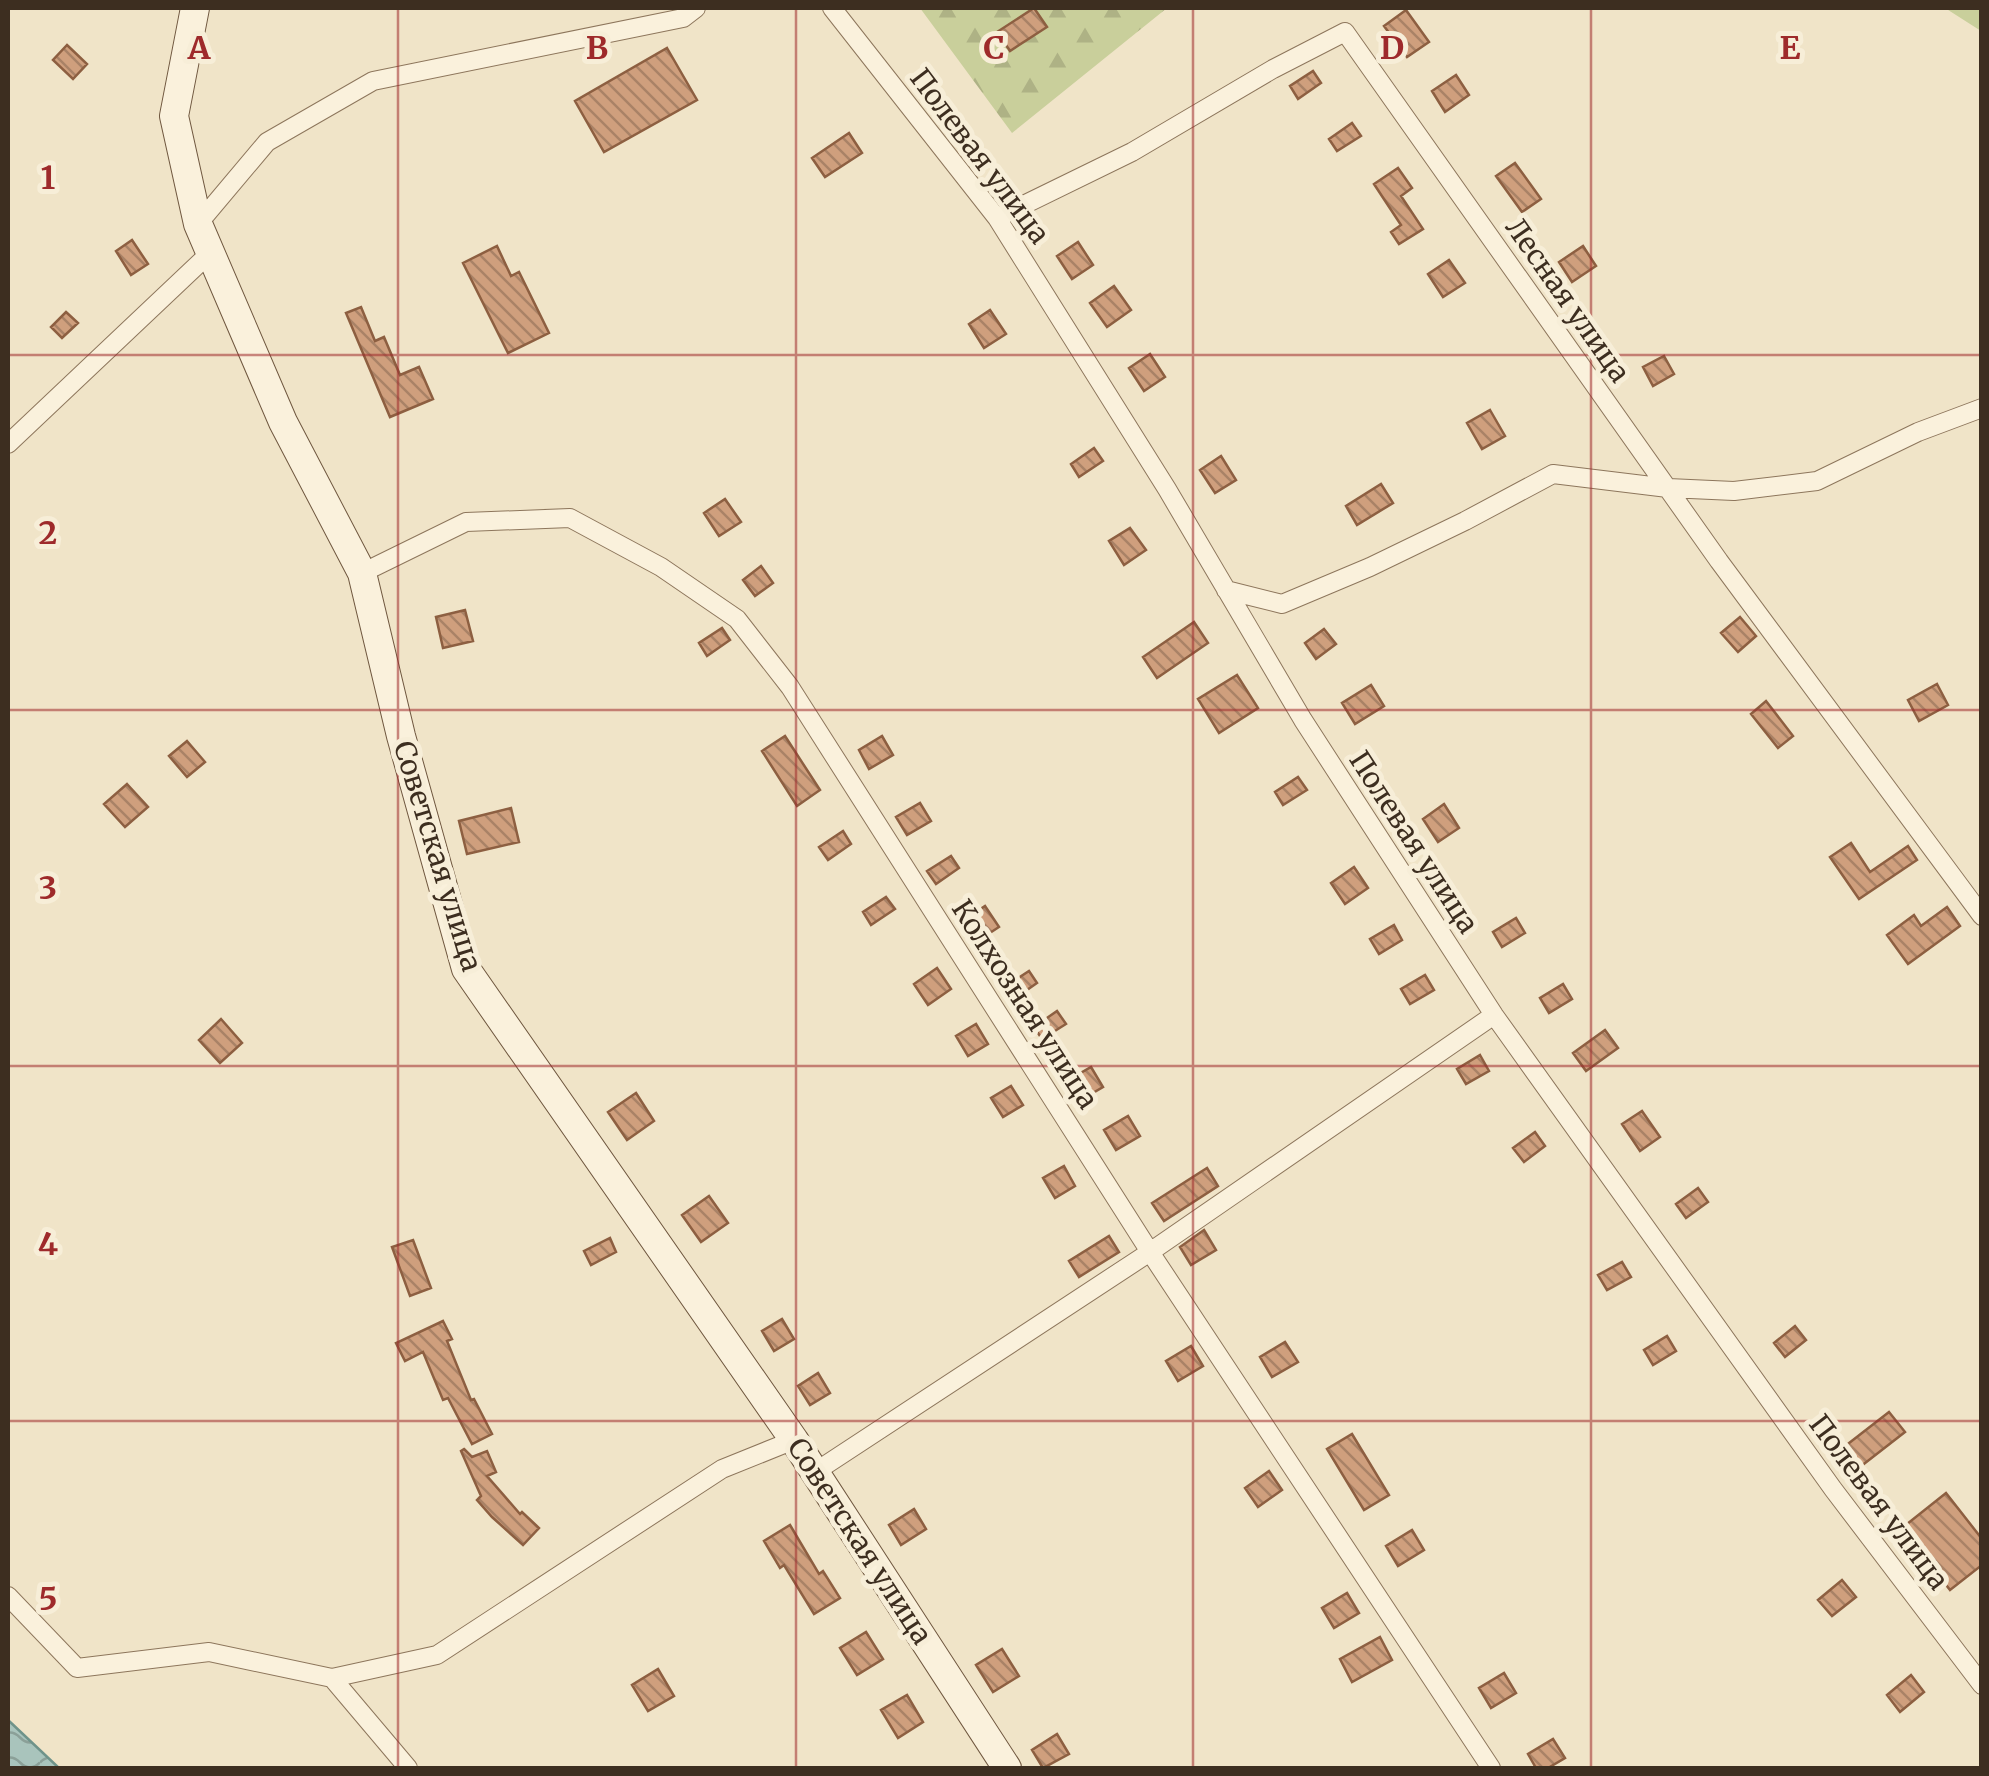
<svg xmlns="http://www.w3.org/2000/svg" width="1989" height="1776" viewBox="0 0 1989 1776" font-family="Merriweather,serif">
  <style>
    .forest { fill: url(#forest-firs) }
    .water { fill: url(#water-waves); stroke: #6f938a; stroke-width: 2.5 }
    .building { fill: url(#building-back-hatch); stroke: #8d5f41; stroke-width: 2.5 }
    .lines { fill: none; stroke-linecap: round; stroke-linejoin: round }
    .street-casing { stroke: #8d765c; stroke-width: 20 }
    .secondary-casing { stroke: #6f573f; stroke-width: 30 }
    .street { stroke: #faf1dc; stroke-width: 18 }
    .secondary { stroke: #faf1dc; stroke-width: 28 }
    .grid { fill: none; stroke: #9e2a2b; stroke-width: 2.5; stroke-opacity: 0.55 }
    .labels { text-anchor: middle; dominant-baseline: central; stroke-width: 10; stroke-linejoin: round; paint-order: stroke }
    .street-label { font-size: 28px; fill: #3d2e20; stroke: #f7eed8 }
    .grid-label { font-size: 32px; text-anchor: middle; font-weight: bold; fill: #9e2a2b; stroke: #f7eed8; stroke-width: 10; stroke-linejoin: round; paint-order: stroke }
  </style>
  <defs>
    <pattern id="forest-firs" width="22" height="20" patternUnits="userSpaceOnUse" patternTransform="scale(2.5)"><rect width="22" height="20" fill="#c9cf9b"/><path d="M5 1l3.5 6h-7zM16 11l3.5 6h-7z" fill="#aeb285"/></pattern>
    <pattern id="water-waves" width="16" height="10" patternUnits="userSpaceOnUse" patternTransform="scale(2.5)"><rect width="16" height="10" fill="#a9c4bc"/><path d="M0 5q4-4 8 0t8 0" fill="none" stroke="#8ba098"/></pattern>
    <pattern id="building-back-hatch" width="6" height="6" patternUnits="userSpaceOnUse" patternTransform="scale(2.5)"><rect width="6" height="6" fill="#cf9f7d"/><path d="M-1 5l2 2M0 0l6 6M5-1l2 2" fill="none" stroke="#a98266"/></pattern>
  </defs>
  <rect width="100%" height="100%" fill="#f0e4c8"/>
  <path class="forest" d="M920 8H1167L1012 133Z
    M1945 8H1981V31Z"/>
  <path class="water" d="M8 1720 59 1768H8Z"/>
  <path class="building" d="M1034 8 1047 27 1010 51 997 32Z
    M1406 10 1429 42 1407 57 1384 26Z
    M67 45 87 64 73 79 53 60Z
    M667 48 697 100 604 152 575 101Z
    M1313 71 1321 83 1298 99 1290 86Z
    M1456 75 1469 95 1445 112 1432 91Z
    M1352 123 1361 136 1337 151 1329 139Z
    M849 133 862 153 825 177 812 158Z
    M1515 163 1541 199 1522 212 1496 176Z
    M1398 168 1412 188 1401 196 1423 229 1399 244 1391 232 1401 225 1374 184Z
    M132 240 148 264 131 275 116 251Z
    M1078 242 1093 265 1072 279 1057 256Z
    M497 246 511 276 519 272 549 333 508 353 463 263Z
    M1583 246 1596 266 1572 282 1559 262Z
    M1449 260 1465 283 1443 297 1428 274Z
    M1114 286 1131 310 1107 327 1090 303Z
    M361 307 375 341 384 337 400 375 419 367 433 399 390 417 346 313Z
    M990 310 1006 334 984 348 969 324Z
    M66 312 78 323 62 338 51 327Z
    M1150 354 1165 377 1144 391 1129 368Z
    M1664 356 1674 374 1653 386 1643 367Z
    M1490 410 1505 436 1482 449 1467 423Z
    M1094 448 1103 461 1079 477 1071 464Z
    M1221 456 1236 480 1215 493 1200 470Z
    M1381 484 1393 503 1357 525 1346 506Z
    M725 499 741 522 719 536 704 513Z
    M1130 528 1146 550 1124 565 1109 541Z
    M761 566 773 583 755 596 743 580Z
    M465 610 473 641 443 648 436 617Z
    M1740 617 1756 636 1738 652 1721 633Z
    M1194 622 1208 643 1157 678 1143 657Z
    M722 628 730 640 707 656 699 643Z
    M1324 629 1336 644 1316 659 1305 643Z
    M1237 675 1258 708 1219 733 1198 699Z
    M1937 684 1948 705 1919 721 1908 700Z
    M1371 685 1384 706 1355 724 1342 703Z
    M1766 701 1793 736 1778 748 1751 714Z
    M785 736 820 790 797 806 762 751Z
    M882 736 893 755 869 769 859 750Z
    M187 741 205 762 187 777 169 756Z
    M1298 777 1307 790 1283 805 1275 792Z
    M127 784 148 807 125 827 104 804Z
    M920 803 931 821 907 835 896 817Z
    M1444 804 1459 828 1438 842 1423 819Z
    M511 808 519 842 467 854 459 821Z
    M843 831 851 844 828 860 819 847Z
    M1851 843 1870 872 1908 846 1917 860 1859 899 1830 857Z
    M951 856 959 868 936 884 927 871Z
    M1354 867 1368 888 1345 904 1331 883Z
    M886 897 895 909 871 925 863 912Z
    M985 906 999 927 976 942 962 921Z
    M1947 907 1960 926 1908 964 1887 935 1914 915 1921 926Z
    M1516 918 1525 933 1502 947 1493 932Z
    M1394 925 1402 940 1379 954 1370 939Z
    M937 968 951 989 928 1005 914 984Z
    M1029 971 1037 983 1014 999 1006 986Z
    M1425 975 1434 990 1410 1004 1401 989Z
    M1563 984 1572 999 1549 1013 1540 998Z
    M1057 1011 1066 1024 1042 1039 1034 1027Z
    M221 1019 242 1043 220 1063 199 1040Z
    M976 1024 988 1044 968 1056 956 1036Z
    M1605 1030 1618 1048 1586 1071 1573 1053Z
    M1480 1055 1489 1071 1466 1084 1457 1069Z
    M1091 1067 1103 1087 1079 1101 1067 1081Z
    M1011 1086 1023 1105 1003 1117 991 1098Z
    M636 1093 654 1121 627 1140 608 1112Z
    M1642 1111 1660 1137 1640 1151 1622 1124Z
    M1128 1116 1140 1136 1116 1150 1104 1130Z
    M1535 1132 1545 1146 1524 1162 1513 1148Z
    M1064 1166 1075 1186 1055 1198 1043 1178Z
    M1207 1168 1218 1186 1164 1221 1152 1203Z
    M1698 1188 1708 1202 1686 1218 1676 1204Z
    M709 1196 728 1223 701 1242 682 1215Z
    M1204 1230 1216 1250 1191 1265 1180 1247Z
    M1109 1236 1119 1252 1079 1277 1069 1261Z
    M610 1238 616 1252 591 1265 584 1251Z
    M413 1240 431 1288 410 1296 392 1247Z
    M1622 1262 1631 1277 1607 1290 1598 1275Z
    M782 1319 794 1339 774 1351 762 1331Z
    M443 1321 452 1339 447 1341 471 1400 474 1399 492 1434 472 1444 448 1398 443 1400 423 1352 405 1361 396 1343Z
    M1795 1326 1806 1340 1785 1357 1774 1343Z
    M1667 1336 1676 1351 1653 1365 1644 1350Z
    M1285 1342 1298 1362 1272 1377 1260 1357Z
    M1191 1346 1203 1366 1178 1381 1166 1361Z
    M818 1373 830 1393 810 1405 798 1386Z
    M1889 1412 1905 1432 1860 1467 1844 1447Z
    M1352 1434 1389 1495 1364 1510 1327 1449Z
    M464 1449 472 1457 487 1451 496 1472 487 1476 520 1514 522 1512 539 1528 523 1545 492 1517 477 1500 481 1496 461 1451Z
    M1269 1471 1282 1490 1258 1507 1245 1488Z
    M1946 1493 1982 1539V1565L1950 1590 1902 1528Z
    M914 1509 926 1529 901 1545 889 1525Z
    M790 1525 819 1574 823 1571 840 1598 814 1614 784 1565 780 1568 764 1541Z
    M1412 1530 1424 1550 1398 1566 1386 1546Z
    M1842 1580 1856 1597 1832 1616 1818 1600Z
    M1347 1593 1359 1613 1334 1628 1322 1608Z
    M866 1632 883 1659 857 1675 840 1648Z
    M1380 1637 1392 1660 1352 1682 1340 1659Z
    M1002 1649 1019 1676 993 1692 976 1665Z
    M658 1669 674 1696 648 1711 632 1685Z
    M1504 1673 1516 1693 1491 1708 1479 1688Z
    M1911 1675 1924 1692 1900 1712 1887 1695Z
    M907 1695 923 1722 898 1738 881 1710Z
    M1057 1734 1069 1754 1043 1768 1032 1750Z
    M1553 1739 1565 1758 1548 1768H1536L1528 1754Z"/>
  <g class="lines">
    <defs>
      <path id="street" d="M832 8 997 218 1167 489 1303 720 1494 1015 1833 1489 1982 1685
        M997 218 1132 152 1273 69 1345 32 1719 561 1982 916
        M198 224 267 142 373 81 683 18 696 8
        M8 444 210 253
        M362 573 466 522 570 518 661 567 737 619 790 687 1150 1252 1491 1768
        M1226 590 1282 604 1370 567 1465 521 1553 474 1668 488 1734 491 1817 481 1918 432 1982 408
        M815 1472 1150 1252 1494 1015
        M8 1596 77 1668 209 1652 332 1678 437 1655 722 1469 794 1440
        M332 1678 408 1768"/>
      <path id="secondary" d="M195 8 174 116 198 224 283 422 362 573 401 736 466 969 794 1440 1007 1768"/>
    </defs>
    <use href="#street" class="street-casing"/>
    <use href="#secondary" class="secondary-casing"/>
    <use href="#street" class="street"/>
    <use href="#secondary" class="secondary"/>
  </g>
  <path class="grid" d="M398 8V1768M796 8V1768M1193 8V1768M1591 8V1768M8 355H1982M8 710H1982M8 1066H1982M8 1421H1982"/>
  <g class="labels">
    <g class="street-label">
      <text transform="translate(980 156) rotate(53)">Полевая улица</text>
      <text transform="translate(1568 300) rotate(55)">Лесная улица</text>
      <text transform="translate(1414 842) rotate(57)">Полевая улица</text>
      <text transform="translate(438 856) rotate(73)">Советская улица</text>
      <text transform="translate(1025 1004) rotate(57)">Колхозная улица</text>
      <text transform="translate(1879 1502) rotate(53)">Полевая улица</text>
      <text transform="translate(860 1541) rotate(57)">Советская улица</text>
    </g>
  </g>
  <g class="grid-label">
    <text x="199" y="59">A</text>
    <text x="597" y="59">B</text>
    <text x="994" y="59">C</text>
    <text x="1392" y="59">D</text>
    <text x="1790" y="59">E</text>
    <text x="48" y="189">1</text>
    <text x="48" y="544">2</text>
    <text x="48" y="899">3</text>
    <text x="48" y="1255">4</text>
    <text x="48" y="1610">5</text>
  </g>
  <rect width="1989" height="1776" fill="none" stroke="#3d2e20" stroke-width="20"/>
</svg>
